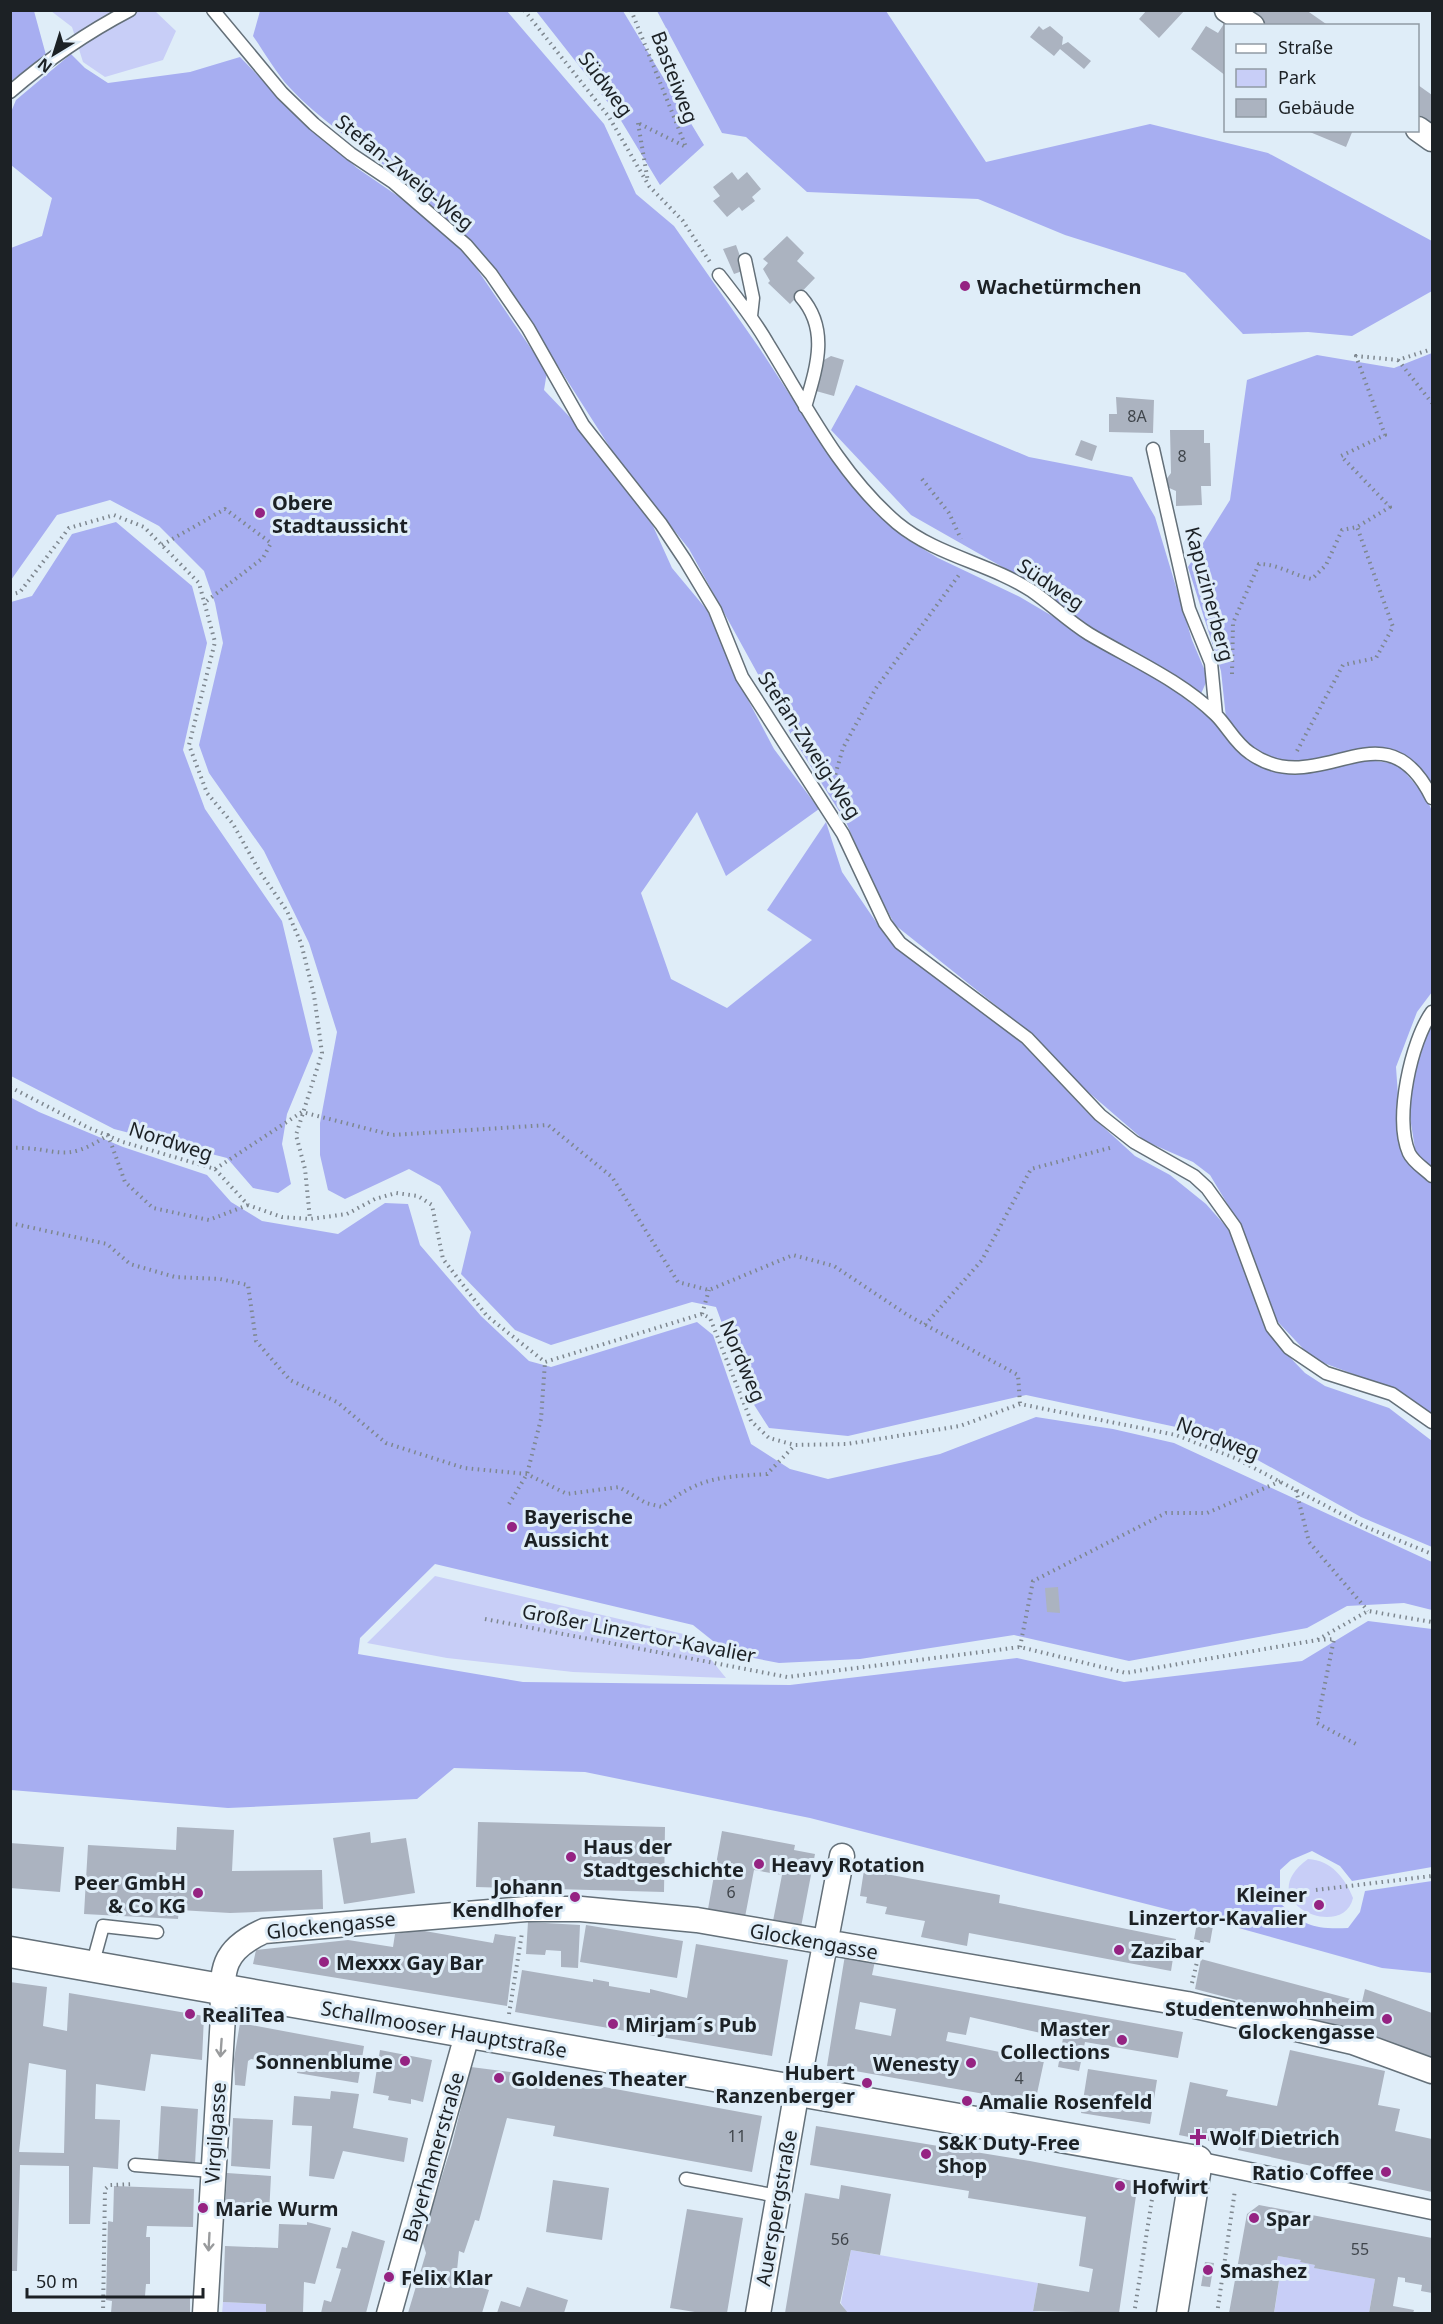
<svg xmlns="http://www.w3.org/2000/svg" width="1443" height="2324" viewBox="0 0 1443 2324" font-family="'Noto Sans',sans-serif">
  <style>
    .green { fill: #c8cef7 }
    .forest { fill: #a7aef1 }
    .building { fill: #abb3c0; fill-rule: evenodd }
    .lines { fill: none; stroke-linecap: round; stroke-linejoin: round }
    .service-casing { stroke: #647079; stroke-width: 15 }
    .pedestrian-casing { stroke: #647079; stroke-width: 21 }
    .minor-casing { stroke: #647079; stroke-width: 27 }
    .tertiary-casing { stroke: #647079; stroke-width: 33 }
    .path { stroke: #7e878f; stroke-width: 4; stroke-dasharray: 1.5 4.5; stroke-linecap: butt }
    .service { stroke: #fff; stroke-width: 12 }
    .pedestrian { stroke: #fff; stroke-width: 18 }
    .minor { stroke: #fff; stroke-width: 24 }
    .tertiary { stroke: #fff; stroke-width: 30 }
    .oneway { stroke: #999b9d }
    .poi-dot { fill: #952382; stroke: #dfedf8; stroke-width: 2 }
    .labels { text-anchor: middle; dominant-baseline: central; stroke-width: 6; stroke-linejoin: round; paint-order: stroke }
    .number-label { font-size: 16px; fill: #40464c }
    .street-label { font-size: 20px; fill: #1c2125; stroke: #dfedf8 }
    .poi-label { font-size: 20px; font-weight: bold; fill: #1c2125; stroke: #dfedf8; text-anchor: start }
  </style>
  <rect width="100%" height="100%" fill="#dfedf8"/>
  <path class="green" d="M51 11H155L176 31 163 60 105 77 83 62 72 27Z
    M435 1576 692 1636 726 1678 573 1672 447 1658 367 1643Z
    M1308 1859C1331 1860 1345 1878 1353 1898 1343 1942 1249 1902 1308 1859Z
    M851 2250 1038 2283 1033 2311 1046 2313H847L841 2303Z
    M1278 2256 1301 2260V2262L1315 2265V2268L1375 2279 1369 2313 1274 2314 1280 2275 1274 2273Z
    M223 2302 266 2304V2313L222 2314Z"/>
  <path class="forest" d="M11 11H34L46 55 11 81Z
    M260 11H507L604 124 636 194 674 226 760 349 816 435 868 503 905 538 938 558 1020 597 1159 679 1214 721 1243 755 1269 771 1298 774 1368 760 1398 764 1426 797 1432 811V992L1417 1012 1396 1067 1402 1153 1416 1169 1432 1181V1414L1388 1387 1313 1359 1277 1321 1234 1215 1210 1175 1193 1162 1145 1141 1079 1084 1028 1031 895 925 871 880 846 822 793 738 689 549 616 457 503 280C469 238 427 200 385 166 352 140 318 118 290 88 276 73 265 53 253 36Z
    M536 11H623L704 145 660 185 617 114Z
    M657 11H886L986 162 1150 124 1268 153 1432 241V291L1352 336 1308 332 1243 334 1185 273 1065 235 978 199 807 192 746 137 722 133Z
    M71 54 85 68 108 83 190 72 240 57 302 121 357 168 424 214 462 247 547 372 544 390 585 433 653 526 672 568 707 610 746 696 774 749 819 809 726 876 697 812 641 893 671 979 727 1008 812 940 767 910 826 822 842 872 887 938 1023 1044 1088 1113 1135 1156 1170 1175 1206 1204 1231 1232 1258 1309 1279 1346 1305 1373 1325 1386 1389 1408 1432 1441V1547L1361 1517 1234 1447 1176 1427 1026 1395 848 1436 769 1428 749 1397 716 1307 692 1302 551 1345 515 1330 461 1274 471 1232 440 1186 409 1169 345 1199 328 1190 320 1155V1123L337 1032 309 943 264 851 209 773 199 745 223 643 215 603 204 571 159 526 110 500 57 515 11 580V248L42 236 52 198 11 165V112L16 100Z
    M1432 353V793L1414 761 1391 750 1364 748 1293 764 1275 761 1252 751 1226 718 1221 671 1188 567 1230 500 1247 380 1317 355 1394 368Z
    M856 385 1029 457 1132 477 1155 517 1192 640 1208 678 1200 696 1093 631 1040 591 1006 569 911 515 831 430Z
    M116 522 192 586 207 643 183 750 205 809 282 921 313 1051 287 1114 282 1144 291 1184 278 1193 253 1188 227 1158 114 1129 11 1076V602L32 596 72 534Z
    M1432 1019V1168L1416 1155 1409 1111 1413 1071Z
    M10 1097 39 1112 123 1147 207 1175 231 1202 262 1221 338 1234 385 1203 408 1204 420 1245 481 1316 529 1361 551 1367 697 1322 713 1335 751 1444 790 1469 828 1479 940 1454 1036 1417 1113 1429 1174 1443 1432 1562V1610L1404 1603 1347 1606 1307 1628 1129 1661 1014 1635 860 1659 779 1663 728 1653 693 1625 435 1564 360 1638 358 1654 523 1682 790 1685 1017 1658 1124 1682 1302 1661 1368 1621 1432 1629V1867L1352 1881 1340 1866 1312 1851 1291 1860 1280 1870V1903C1305 1927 1314 1929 1348 1928L1360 1912 1365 1891 1432 1881V1973L1382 1968 1217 1922 810 1818 585 1772 454 1768 417 1799 228 1808 11 1790Z"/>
  <path class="building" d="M1147 10H1185L1159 38 1139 19Z
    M1240 10H1306L1329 26H1262Z
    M1227 19 1236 26H1226V76L1191 49 1206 26 1218 33Z
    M1039 26 1043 30 1050 26 1063 37 1062 45 1068 42 1091 61 1084 69 1060 49 1054 56 1030 37Z
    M1418 85 1432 95V133L1418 123Z
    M1305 130H1353L1346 147Z
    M732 172 738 180 747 172 761 189 752 197 755 201 742 211 739 207 727 217 713 201 720 196 713 187Z
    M787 236 804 253 797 261 815 278 790 304 768 283 770 281 763 269 768 263 763 259Z
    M736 245 745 270 734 274 723 249Z
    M831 356 844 360 834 396 816 391 824 360Z
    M1116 397 1154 400 1153 433 1109 432V414H1117Z
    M1170 430H1204V443H1210L1211 486H1201L1202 505 1176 506V491L1167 487 1165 481 1171 473Z
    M1081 440 1097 446 1092 461 1075 455Z
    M1058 1587 1060 1613 1047 1612 1045 1588Z
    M478 1822 665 1827 664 1892 476 1887Z
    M177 1827 234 1830 232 1871 322 1870 323 1909 230 1913 179 1910 178 1919 84 1914 88 1845 176 1850Z
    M722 1831 795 1845 794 1850 815 1854 801 1927 773 1921 782 1875 754 1870 745 1917 708 1909Z
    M370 1832 371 1843 406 1838 415 1893 344 1904 333 1838Z
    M10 1843 64 1847 60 1892 10 1888Z
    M864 1870 1000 1895 999 1903 1176 1939 1171 1971 969 1933 967 1946 921 1937 925 1921 885 1914 887 1907 866 1903 867 1897 860 1896Z
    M528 1922 580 1925 578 1968 561 1967V1951L546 1950 545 1955 526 1954Z
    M1197 1923 1213 1926 1210 1943 1194 1939Z
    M586 1925 683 1941 677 1978 580 1962Z
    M419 1930 493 1943 495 1934 516 1937 507 2006 253 1964 256 1950 348 1940 393 1947 395 1934Z
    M696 1944 788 1960 772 2056 515 2012 522 1970 593 1982V1979L609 1982V1986L650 1993V1989L687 1998Z
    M845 1955 875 1961 872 1975 1183 2032 1178 2058 1085 2042 1079 2071 1058 2067 1063 2038 970 2017 966 2035 948 2032 946 2041 1044 2061 1035 2103 827 2066ZM860 2002 896 2009 891 2036 855 2029Z
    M1201 1959 1362 2002 1365 1989 1432 2013V2058L1355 2031 1195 1989Z
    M10 1982 47 1987 43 2026 67 2031 69 1993 204 2016 202 2060 151 2054 145 2091 96 2084 95 2119 120 2120 118 2169 93 2167 90 2224H69V2166L20 2165 17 2271H10ZM29 2063 66 2070 64 2153 19 2152Z
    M240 2023 364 2046 358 2083 297 2073 298 2067 251 2059 248 2061 245 2086 235 2085 234 2059Z
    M380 2050 432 2060 423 2102 411 2099V2104L388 2100 389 2096 373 2093Z
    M1290 2050 1385 2071 1378 2105 1400 2109 1395 2131 1432 2139V2192L1238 2150 1239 2147 1179 2135 1190 2082 1228 2090 1226 2096 1277 2106Z
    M471 2067 550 2077 762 2116 752 2172 553 2136 555 2126 507 2118 479 2221 475 2220 464 2253 459 2251 456 2280 489 2290 482 2313H408L426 2253 422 2240 452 2144Z
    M1088 2069 1157 2080 1150 2124 1081 2113Z
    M331 2091 359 2094 353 2128 408 2138 404 2162 343 2151 334 2179 309 2176 312 2126 292 2125 294 2096 330 2099Z
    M161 2106 198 2109 195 2164 158 2161Z
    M233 2118 273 2120 270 2169 231 2166Z
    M816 2126 1030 2161 1138 2182 1119 2313 1033 2311 1038 2283 1089 2292 1093 2269 1079 2266 1086 2217 968 2198 969 2191 810 2165Z
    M227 2173 271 2176 269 2214 225 2212Z
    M553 2180 609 2188 602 2240 546 2232Z
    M841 2185 891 2194 880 2255 851 2250 840 2303 848 2313H785L805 2193 839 2199Z
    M114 2186 194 2189 193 2227 147 2226 146 2237H150V2284H146L145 2296 190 2297V2313H111L112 2301 106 2300 108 2221 113 2222Z
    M1259 2205 1432 2238V2293L1421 2291 1422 2285 1405 2282V2278L1398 2277 1393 2306 1414 2310 1413 2313H1369L1375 2279 1314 2268 1315 2265 1300 2262 1301 2260 1278 2256 1274 2273 1280 2274 1274 2313H1229L1247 2214Z
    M687 2209 743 2218 727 2313H701L670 2308Z
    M307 2222 331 2228 315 2284 304 2282 303 2313H266V2304L223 2302 225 2246 278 2248 279 2224 307 2225Z
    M352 2231 385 2241 366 2313H321L324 2300 331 2302 341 2269 336 2268 342 2247 347 2248Z
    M1205 2262 1214 2263 1210 2287 1201 2286Z
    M527 2287 568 2300 564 2313H497L501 2301 520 2307Z"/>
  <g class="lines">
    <defs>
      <path id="service" d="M213 10 282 93 314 124 351 154 393 182 466 245 491 274 528 328 583 425 661 524 685 560 715 610 742 677 843 834 885 923 900 943 1027 1038 1100 1115 1134 1142 1194 1176 1207 1188 1235 1227 1272 1327 1289 1348 1326 1373 1392 1394 1432 1422
        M10 92C47 60 86 33 130 10
        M745 260 753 298 751 316
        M719 275C736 297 754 319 768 344 807 407 839 473 897 523 937 556 989 563 1032 591 1051 604 1068 621 1089 634 1131 659 1180 680 1216 715 1228 727 1235 743 1250 753 1320 803 1384 700 1432 798
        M801 297C830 330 816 369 805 407
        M1153 449 1189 609 1211 663 1216 715
        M1432 1012C1411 1041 1394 1119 1409 1153 1413 1162 1425 1169 1432 1176
        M92 1966 103 1926 157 1932
        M135 2165 212 2171
        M686 2179 778 2196"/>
      <path id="pedestrian" d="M1197 2161 1432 2210"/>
      <path id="minor" d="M1227 10 1252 26
        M1418 129 1432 139
        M205 2314 223 2016C222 1972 219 1951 264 1931L526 1909H581L697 1920 1187 2004 1353 2042 1432 2071
        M389 2314 467 2035
        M758 2314 797 2090 842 1856"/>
      <path id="tertiary" d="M10 1952 1197 2161 1172 2314"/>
    </defs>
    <use href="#service" class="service-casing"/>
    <use href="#pedestrian" class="pedestrian-casing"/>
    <use href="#minor" class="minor-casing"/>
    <use href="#tertiary" class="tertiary-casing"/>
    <path class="path" d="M524 10 609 117 649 186 683 221 710 262
      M631 10 686 147 638 123
      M638 123 648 182
      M1398 360 1432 403
      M922 479 949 513 961 539
      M162 545 225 509 271 543 263 558 204 603
      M10 595 20 592 69 528 114 515 144 527 199 583 215 642 189 745 207 793 233 824 260 872 287 911 301 943 314 995 322 1053 296 1135 305 1169 310 1219
      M1232 674 1233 623 1259 564C1278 564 1293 575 1312 579L1326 565 1342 530 1357 527 1390 507 1341 456 1385 435 1356 356 1398 360 1432 349
      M1297 751 1343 665 1376 658 1393 627 1357 527
      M832 786 843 748 876 688 959 575
      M10 1087 87 1127 123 1142 215 1169 248 1205 282 1217 310 1219 347 1214 375 1199 396 1193 418 1196 432 1205 443 1259 487 1316 545 1362 702 1314 710 1318 751 1421 769 1438 795 1445 847 1444 960 1426 1020 1404 1176 1435 1235 1458 1366 1527 1432 1554
      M10 1148C58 1146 62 1166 108 1135L125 1182 153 1208 209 1220 248 1205
      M215 1169 302 1112 392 1135 548 1125 612 1177 678 1282 709 1290 793 1255 834 1266 909 1316 1018 1375 1020 1404
      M10 1223 107 1244 130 1264 175 1277 220 1279 248 1285 256 1341 290 1380 337 1402 386 1443 464 1468 527 1474 567 1494 619 1487 646 1503 662 1507C699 1477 721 1477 767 1474L795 1445
      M702 1314 709 1290
      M925 1325 982 1260 1031 1169 1113 1147
      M1296 1490 1309 1542 1368 1611
      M509 1504 527 1474 541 1419 545 1362
      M485 1619 787 1677 1020 1647 1126 1673 1317 1640 1368 1611 1432 1622
      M1318 1640 1334 1639 1317 1723 1356 1744
      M1020 1647 1033 1581 1166 1513H1207L1281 1481
      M1316 1890 1432 1876
      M1192 1983 1202 1941
      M509 2014 522 1933
      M103 2314 105 2189 110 2185 134 2184
      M1134 2314 1155 2180
      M1217 2314 1235 2190"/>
    <use href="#service" class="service"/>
    <use href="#pedestrian" class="pedestrian"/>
    <use href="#minor" class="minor"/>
    <use href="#tertiary" class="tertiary"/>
  </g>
  <defs><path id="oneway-shaft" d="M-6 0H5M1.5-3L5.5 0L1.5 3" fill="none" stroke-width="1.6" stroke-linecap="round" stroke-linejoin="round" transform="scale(1.5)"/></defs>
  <g class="oneway">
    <use href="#oneway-shaft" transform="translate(221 2048) rotate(94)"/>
    <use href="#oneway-shaft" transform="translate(209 2242) rotate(93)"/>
  </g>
  <g class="poi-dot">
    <circle cx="965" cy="286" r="6"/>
    <circle cx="260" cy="513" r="6"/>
    <circle cx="512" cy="1527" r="6"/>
    <circle cx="571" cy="1857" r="6"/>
    <circle cx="759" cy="1864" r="6"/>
    <circle cx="198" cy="1893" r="6"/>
    <circle cx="575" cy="1897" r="6"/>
    <circle cx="1319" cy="1905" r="6"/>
    <circle cx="1119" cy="1950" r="6"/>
    <circle cx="324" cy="1962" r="6"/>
    <circle cx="190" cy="2014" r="6"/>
    <circle cx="1387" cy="2019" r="6"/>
    <circle cx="613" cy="2024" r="6"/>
    <circle cx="1122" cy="2040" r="6"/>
    <circle cx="405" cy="2061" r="6"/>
    <circle cx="971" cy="2063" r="6"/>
    <circle cx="499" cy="2078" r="6"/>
    <circle cx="867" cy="2083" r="6"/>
    <circle cx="967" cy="2101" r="6"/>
    <path d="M1195 2128h6v6h6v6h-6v6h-6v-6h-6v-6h6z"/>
    <circle cx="926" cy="2154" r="6"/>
    <circle cx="1386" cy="2172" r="6"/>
    <circle cx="1120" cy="2186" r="6"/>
    <circle cx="203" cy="2208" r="6"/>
    <circle cx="1254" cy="2218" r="6"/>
    <circle cx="1208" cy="2270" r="6"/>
    <circle cx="389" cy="2277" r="6"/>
  </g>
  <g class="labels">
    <g class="number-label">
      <text x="1137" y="416">8A</text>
      <text x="1182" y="456">8</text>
      <text x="731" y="1892">6</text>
      <text x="1019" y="2078">4</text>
      <text x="737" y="2136">11</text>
      <text x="840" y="2239">56</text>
      <text x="1360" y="2249">55</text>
    </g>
    <g class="street-label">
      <text transform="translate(675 77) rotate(69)">Basteiweg</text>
      <text transform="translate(606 84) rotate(53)">Südweg</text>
      <text transform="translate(405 172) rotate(39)">Stefan-Zweig-Weg</text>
      <text transform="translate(1051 584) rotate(34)">Südweg</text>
      <text transform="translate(1210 594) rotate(75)">Kapuzinerberg</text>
      <text transform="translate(810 745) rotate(57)">Stefan-Zweig-Weg</text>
      <text transform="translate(171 1141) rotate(18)">Nordweg</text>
      <text transform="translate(743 1361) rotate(67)">Nordweg</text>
      <text transform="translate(1218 1438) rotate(21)">Nordweg</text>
      <text transform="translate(639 1633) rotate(11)">Großer Linzertor-Kavalier</text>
      <text transform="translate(331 1925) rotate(-6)">Glockengasse</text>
      <text transform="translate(814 1941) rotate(10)">Glockengasse</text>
      <text transform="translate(444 2029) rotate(10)">Schallmooser Hauptstraße</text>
      <text transform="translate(215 2133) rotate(-86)">Virgilgasse</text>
      <text transform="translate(433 2157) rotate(-74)">Bayerhamerstraße</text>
      <text transform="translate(776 2208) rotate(-80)">Auerspergstraße</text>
    </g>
    <g class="poi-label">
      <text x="977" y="286">Wachetürmchen</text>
      <text x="272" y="502">Obere<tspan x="272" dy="23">Stadtaussicht</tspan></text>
      <text x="524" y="1516">Bayerische<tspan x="524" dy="23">Aussicht</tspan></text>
      <text x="583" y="1846">Haus der<tspan x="583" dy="23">Stadtgeschichte</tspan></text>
      <text x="771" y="1864">Heavy Rotation</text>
      <text x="186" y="1882" text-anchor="end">Peer GmbH<tspan x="186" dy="23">&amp; Co KG</tspan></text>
      <text x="563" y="1886" text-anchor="end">Johann<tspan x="563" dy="23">Kendlhofer</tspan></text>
      <text x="1307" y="1894" text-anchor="end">Kleiner<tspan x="1307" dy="23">Linzertor-Kavalier</tspan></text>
      <text x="1131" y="1950">Zazibar</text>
      <text x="336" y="1962">Mexxx Gay Bar</text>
      <text x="1375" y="2008" text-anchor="end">Studentenwohnheim<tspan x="1375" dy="23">Glockengasse</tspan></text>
      <text x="202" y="2014">RealiTea</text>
      <text x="625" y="2024">Mirjam´s Pub</text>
      <text x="1110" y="2028" text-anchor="end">Master<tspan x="1110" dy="23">Collections</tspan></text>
      <text x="393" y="2061" text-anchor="end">Sonnenblume</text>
      <text x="959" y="2063" text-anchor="end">Wenesty</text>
      <text x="855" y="2072" text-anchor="end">Hubert<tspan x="855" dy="23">Ranzenberger</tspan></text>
      <text x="511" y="2078">Goldenes Theater</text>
      <text x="979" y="2101">Amalie Rosenfeld</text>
      <text x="1210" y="2137">Wolf Dietrich</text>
      <text x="938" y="2142">S&amp;K Duty-Free<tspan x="938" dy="23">Shop</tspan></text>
      <text x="1374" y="2172" text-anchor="end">Ratio Coffee</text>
      <text x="1132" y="2186">Hofwirt</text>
      <text x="215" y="2208">Marie Wurm</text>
      <text x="1266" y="2218">Spar</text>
      <text x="1220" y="2270">Smashez</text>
      <text x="401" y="2277">Felix Klar</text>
    </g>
  </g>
  <rect width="1443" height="2324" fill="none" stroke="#1c2125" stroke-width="24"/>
  <rect x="1224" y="24" width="195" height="108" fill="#dfedf8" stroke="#919ba4" stroke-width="1.5"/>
  <rect x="1236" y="44" width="30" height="9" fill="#ffffff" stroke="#919ba4" stroke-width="1.5"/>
  <text x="1278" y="54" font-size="18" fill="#1c2125">Straße</text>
  <rect x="1236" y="69" width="30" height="18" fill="#c8cef7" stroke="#919ba4" stroke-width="1.5"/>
  <text x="1278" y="84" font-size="18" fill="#1c2125">Park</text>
  <rect x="1236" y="99" width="30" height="18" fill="#abb3c0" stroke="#919ba4" stroke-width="1.5"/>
  <text x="1278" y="114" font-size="18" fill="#1c2125">Gebäude</text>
  <g transform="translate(54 54) rotate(218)" stroke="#dfedf8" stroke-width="4.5" paint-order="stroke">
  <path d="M0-4.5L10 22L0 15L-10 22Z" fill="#1c2125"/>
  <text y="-9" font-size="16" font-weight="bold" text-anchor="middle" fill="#1c2125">N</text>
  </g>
  <path d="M27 2288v9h176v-9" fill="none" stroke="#1c2125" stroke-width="3"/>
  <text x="36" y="2288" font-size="18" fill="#1c2125" stroke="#dfedf8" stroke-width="4.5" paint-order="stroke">50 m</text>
</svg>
